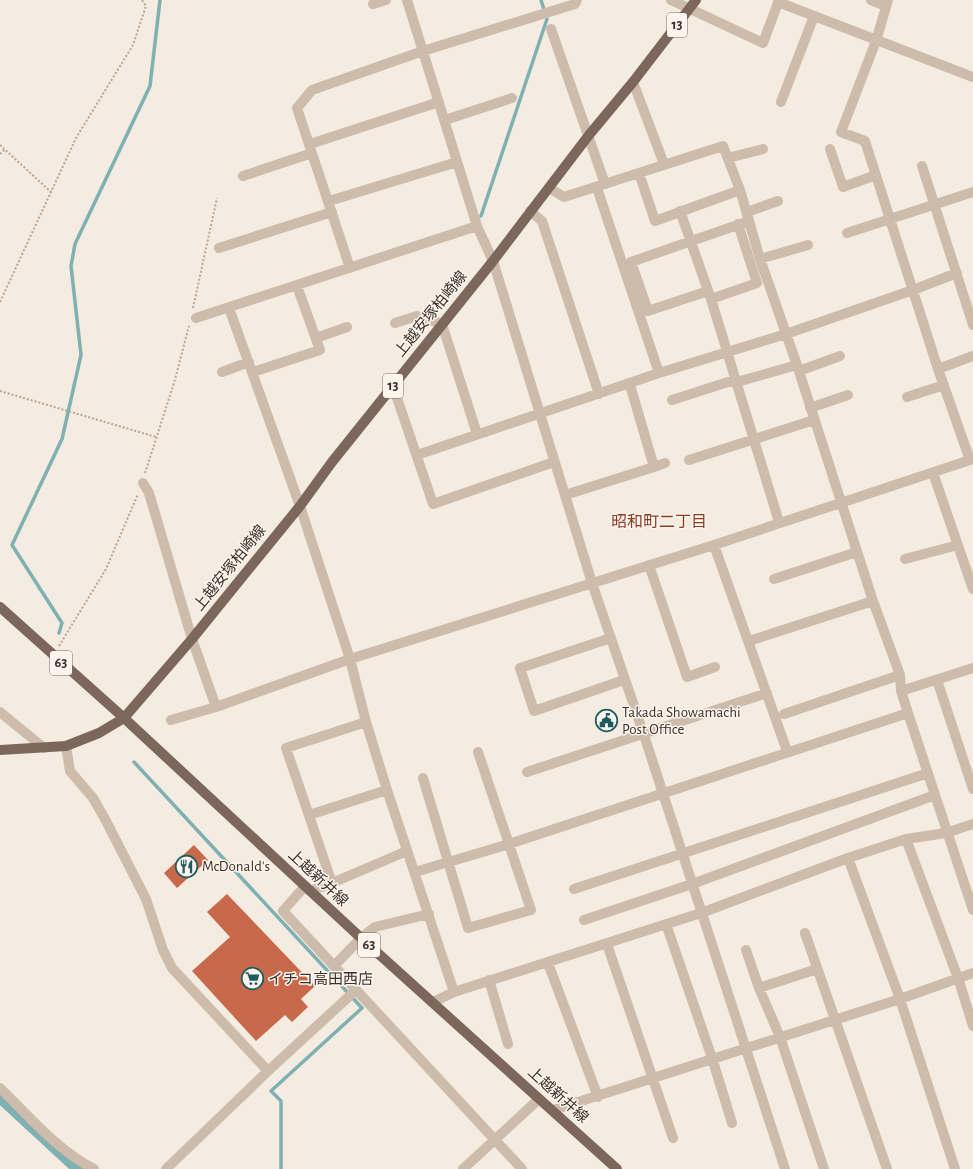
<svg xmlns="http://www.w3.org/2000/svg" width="973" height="1169" viewBox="0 0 973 1169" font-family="'Alegreya Sans','Noto Sans JP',sans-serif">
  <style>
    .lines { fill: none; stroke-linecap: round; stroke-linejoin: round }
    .stream { stroke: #7fb0b2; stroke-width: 3.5 }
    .canal { stroke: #7fb0b2; stroke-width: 12 }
    .building { fill: #c8694b }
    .path { stroke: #b9a596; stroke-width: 2; stroke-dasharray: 2 2; stroke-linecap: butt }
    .minor { stroke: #cdbbac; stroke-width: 10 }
    .major { stroke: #7d675c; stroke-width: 10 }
    .labels { text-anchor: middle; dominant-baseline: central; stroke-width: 3; stroke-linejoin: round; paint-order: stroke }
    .shield { fill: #fbf5ee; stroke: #756b66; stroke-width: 1 }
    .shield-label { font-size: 14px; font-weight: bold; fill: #3b302b }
    .street-label { font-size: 15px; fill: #3b302b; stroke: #fbf5ee }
    .poi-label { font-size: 15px; fill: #3b302b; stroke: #fbf5ee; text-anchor: start }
    .neighbourhood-label { font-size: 16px; fill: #8c3b22; stroke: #fbf5ee }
  </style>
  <rect width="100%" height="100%" fill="#f4ebe1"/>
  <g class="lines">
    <path class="stream" d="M481 216 547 19 541 0
      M59 633 62 623 12 545 62 439 81 355 71 266 75 244 150 86 160 0
      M134 762 362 1008 271 1091 281 1101V1169"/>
    <path class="canal" d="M0 1097 78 1169"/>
  </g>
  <path class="building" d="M194 845 208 860 177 888 164 873Z
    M227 894 315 986 301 999 308 1007 292 1022 285 1015 256 1041 192 971 230 937 207 912Z"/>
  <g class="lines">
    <path class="path" d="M0 145 51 192
      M0 154 5 149
      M0 302 76 138 133 45 146 6 142 0
      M193 308 217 198
      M0 391 156 437
      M145 473 174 383 189 326
      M59 646 106 569 138 494"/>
    <path class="minor" d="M407 0 477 226 493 261 592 583 643 732 785 1169
      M671 0 763 43 779 0
      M871 0 886 6
      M888 0 876 41 841 132 865 141 938 369 970 460
      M778 2 973 77
      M373 4 386 0
      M551 29 605 184
      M633 82 664 164
      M781 102 814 16
      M445 120 512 98
      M310 144 439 102
      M830 149 843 187 876 175
      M728 158 763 149
      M922 166 973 325
      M639 173 655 221 740 190
      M243 176 312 153
      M549 188 564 197 723 146 740 190 760 259 797 365 873 601 900 675 901 691 908 713 973 910
      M597 188 659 373
      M329 201 457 162
      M530 211 542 221 599 394
      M680 211 711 299 779 522
      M747 212 778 201
      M847 233 973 192
      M219 248 332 212
      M760 259 808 245
      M350 268 297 108 312 90 423 51 575 4 577 0
      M708 291 648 311 631 262 749 221
      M711 299 757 283 738 224
      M229 308 300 506 350 659 366 722 387 790 454 992 433 1002
      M196 318 477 226
      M395 323 417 316 442 324 477 434
      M316 338 347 327
      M938 369 973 356
      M799 371 840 356
      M222 372 249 362
      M253 372 320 350 297 286
      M393 386 433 504 554 462
      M907 397 944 385
      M672 400 728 382H737L797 365
      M810 408 848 395
      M417 455 659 373 786 334 913 290 957 273
      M689 460 814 420
      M654 467 665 463
      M933 473 973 589
      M143 483 149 493 192 639 216 707
      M565 495 654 467 630 385
      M714 545 787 751
      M905 559 958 545
      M649 565 687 677 715 667
      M774 579 857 552
      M611 638 520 668 534 711 624 680
      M749 641 873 601
      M937 680 973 789
      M901 691 973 668
      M0 712 44 748
      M784 714 900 675
      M171 720 216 707 350 659 714 545 973 459
      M66 746 70 771 93 798 105 819 146 899 163 950 172 968 268 1071
      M527 772 767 693
      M423 778 468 928 531 910 478 752
      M309 815 387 790
      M906 839 958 978 973 1026
      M415 872 509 844 908 713
      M332 883 407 851
      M305 886 283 911 334 966
      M574 889 928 773
      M310 891 332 883 286 748 366 722
      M429 914 375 927 361 938 334 966 522 1169
      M584 920 692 884 935 795
      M666 924 712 1058 732 1123
      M805 933 887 1169
      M607 944 673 1138
      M746 950 759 988 780 1037 824 1169
      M548 963 598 1097
      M489 980 508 1044
      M759 988 817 969
      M454 992 701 913 848 858
      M0 1088C29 1116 58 1151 94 1169
      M553 1110 900 999 973 973
      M166 1169 268 1071 356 990
      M463 1169 539 1099
      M955 1169 900 999 848 858 906 839 946 833 973 824"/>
    <path class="major" d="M0 607 124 718 361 938 617 1169
      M0 750 66 746 99 733 124 718 192 639 300 506 332 462 493 261 589 135 633 82 696 0"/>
  </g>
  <defs>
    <symbol id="civic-ring" viewBox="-11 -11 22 22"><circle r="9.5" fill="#fbf5ee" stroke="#1f5a5e" stroke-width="1.5"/><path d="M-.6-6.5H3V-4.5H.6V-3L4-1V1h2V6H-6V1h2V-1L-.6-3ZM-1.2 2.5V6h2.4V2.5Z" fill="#1f5a5e"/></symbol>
    <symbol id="restaurant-ring" viewBox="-11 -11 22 22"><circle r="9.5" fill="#fbf5ee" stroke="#1f5a5e" stroke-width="1.5"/><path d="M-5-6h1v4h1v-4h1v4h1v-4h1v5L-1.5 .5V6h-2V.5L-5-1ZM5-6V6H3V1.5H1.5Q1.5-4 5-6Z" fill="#1f5a5e"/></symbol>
    <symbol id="supermarket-ring" viewBox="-11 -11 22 22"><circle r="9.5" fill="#fbf5ee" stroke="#1f5a5e" stroke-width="1.5"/><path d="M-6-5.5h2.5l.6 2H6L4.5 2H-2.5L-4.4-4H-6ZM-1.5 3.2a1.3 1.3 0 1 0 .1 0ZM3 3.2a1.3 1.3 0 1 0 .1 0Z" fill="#1f5a5e"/></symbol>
  </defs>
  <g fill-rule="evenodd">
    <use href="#civic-ring" x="594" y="708" width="25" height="25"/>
    <use href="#restaurant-ring" x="174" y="854" width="25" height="25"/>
    <use href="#supermarket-ring" x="240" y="966" width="25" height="25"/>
  </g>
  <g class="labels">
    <g class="shield">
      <rect x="667" y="13" width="20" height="24" rx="3"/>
      <rect x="383" y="374" width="20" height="24" rx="3"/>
      <rect x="50" y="651" width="22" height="24" rx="3"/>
      <rect x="358" y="933" width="22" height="24" rx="3"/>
    </g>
    <g class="shield-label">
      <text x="677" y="25">13</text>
      <text x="393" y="386">13</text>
      <text x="61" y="663">63</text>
      <text x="369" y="945">63</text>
    </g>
    <g class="street-label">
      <text transform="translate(431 314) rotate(-51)">上越安塚柏崎線</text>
      <text transform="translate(230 568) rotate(-51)">上越安塚柏崎線</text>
      <text transform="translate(318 878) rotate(43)">上越新井線</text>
      <text transform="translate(558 1095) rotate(42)">上越新井線</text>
    </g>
    <g class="poi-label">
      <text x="622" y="712">Takada Showamachi<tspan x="622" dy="17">Post Office</tspan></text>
      <text x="202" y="866">McDonald's</text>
      <text x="268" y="979">イチコ高田西店</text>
    </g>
    <g class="neighbourhood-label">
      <text x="659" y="522">昭和町二丁目</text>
    </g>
  </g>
</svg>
